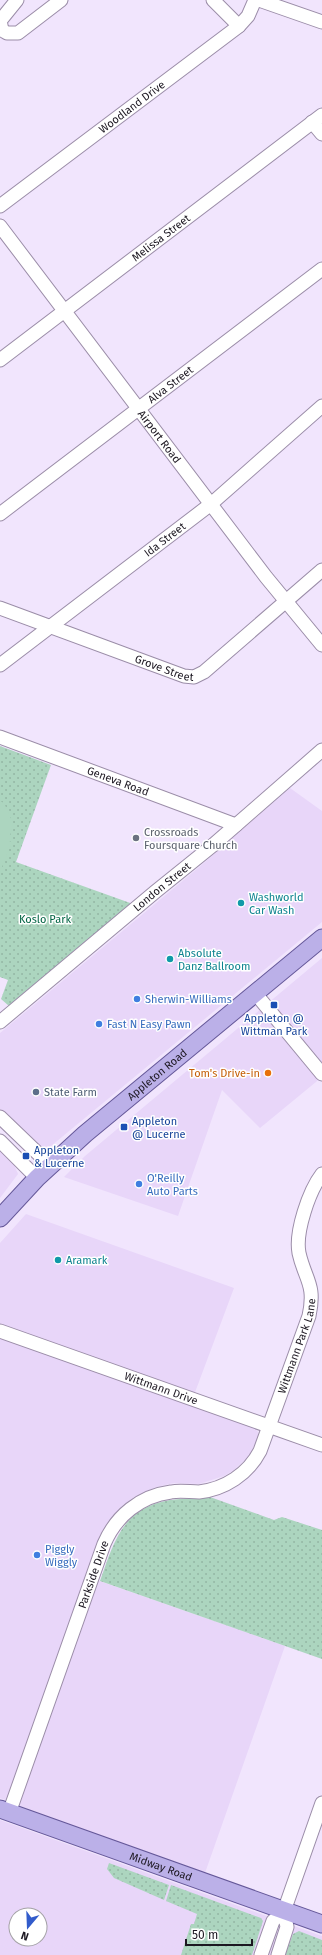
<svg xmlns="http://www.w3.org/2000/svg" width="322" height="1955" viewBox="0 0 322 1955" font-family="'Fira Sans',sans-serif">
  <style>
    .built { fill: #e8d6f9; fill-rule: evenodd }
    .grass { fill: url(#grass-dots) }
    .garden { fill: #acd5bf }
    .lines { fill: none; stroke-linecap: round; stroke-linejoin: round }
    .minor-casing { stroke: #9b8da8; stroke-width: 15 }
    .major-casing { stroke: #655899; stroke-width: 19 }
    .minor { stroke: #fff; stroke-width: 13 }
    .major { stroke: #bbb0e8; stroke-width: 17 }
    .worship-dot { fill: #6b7280; stroke: #fff; stroke-width: 1.5 }
    .culture-dot { fill: #0f9aa8; stroke: #fff; stroke-width: 1.5 }
    .shop-dot { fill: #3f7fe0; stroke: #fff; stroke-width: 1.5 }
    .transit-dot { fill: #1a4fb4; stroke: #fff; stroke-width: 1.5 }
    .food-dot { fill: #e8710a; stroke: #fff; stroke-width: 1.5 }
    .service-dot { fill: #5c6f8a; stroke: #fff; stroke-width: 1.5 }
    .labels { text-anchor: middle; dominant-baseline: central; stroke-width: 3; stroke-linejoin: round; paint-order: stroke }
    .street-label { font-size: 11px; fill: #1c1721; stroke: #fff }
    .worship-label { font-size: 11px; fill: #5b616d; stroke: #fff; text-anchor: start }
    .culture-label { font-size: 11px; fill: #0d838f; stroke: #fff; text-anchor: start }
    .park-label { font-size: 11px; fill: #036544; stroke: #fff }
    .shop-label { font-size: 11px; fill: #366cbe; stroke: #fff; text-anchor: start }
    .transit-label { font-size: 11px; fill: #164399; stroke: #fff; text-anchor: start }
    .food-label { font-size: 11px; fill: #c56008; stroke: #fff; text-anchor: end }
    .service-label { font-size: 11px; fill: #4e5e75; stroke: #fff; text-anchor: start }
  </style>
  <defs>
    <pattern id="grass-dots" width="8" height="8" patternUnits="userSpaceOnUse"><rect width="8" height="8" fill="#acd5bf"/><path d="M2 2h.1M6 6h.1" fill="none" stroke="#93b6a4" stroke-width="1.8" stroke-linecap="round"/></pattern>
  </defs>
  <rect width="100%" height="100%" fill="#f1e5fd"/>
  <path class="built" d="M290 788 322 811V922L51 1146 42 1149 0 1111V1033L198 868Z
    M322 958V1077L260 1128 222 1090 178 1216 64 1177 85 1156Z
    M0 1150 14 1165 18 1174 0 1198Z
    M26 1214 234 1288 191 1403 254 1427 258 1432V1438L249 1456 234 1470 224 1476 199 1484 174 1483 156 1487 134 1497 123 1505 102 1531 85 1576 285 1646 205 1873 45 1816 0 1798V1243Z
    M0 1820 322 1936V1955H0ZM16 1915H40V1939H16Z"/>
  <path class="grass" d="M0 746 51 765 16 862 133 904 9 1006 1 999 8 980 0 977Z
    M210 1497 274 1520 282 1517 322 1530V1659L100 1581C114 1542 122 1508 170 1500 183 1498 197 1499 210 1497Z
    M109 1863 169 1885 164 1900 114 1878 107 1869Z
    M171 1885 261 1918 263 1921 252 1955H181L191 1924H194L197 1914 166 1901Z
    M299 1931 322 1940V1955H285L293 1934Z"/>
  <path class="garden" d="M0 801 4 803 13 823 9 841 12 842 0 872Z"/>
  <g class="lines">
    <defs>
      <g id="minor">
        <path d="M17 0 0 21 2 30 7 33H18L61 0"/>
        <path d="M213 0 239 26"/>
        <path d="M259 0 322 22"/>
        <path d="M312 122 322 134"/>
        <path id="s1" d="M0 206 239 26 248 16 255 0"/>
        <path id="s2" d="M0 226 266 577 322 645"/>
        <path id="s3" d="M0 360 322 115"/>
        <path id="s4" d="M0 514 322 269"/>
        <path id="s5" d="M0 608 184 676 194 677 204 672 322 570"/>
        <path id="s6" d="M0 665 211 504 322 406"/>
        <path id="s7" d="M0 737 236 825"/>
        <path d="M255 993 322 1074"/>
        <path id="s8" d="M0 1022 155 892 212 846 322 750"/>
        <path d="M0 1117 50 1165"/>
        <path d="M0 1141 37 1178"/>
        <path id="s9" d="M0 1331 322 1445"/>
        <path id="s10" d="M9 1813 104 1544C116 1516 140 1496 171 1492 180 1490 190 1492 199 1492 225 1489 248 1474 260 1451L309 1316C316 1284 305 1280 299 1253 295 1232 309 1191 322 1174"/>
        <path d="M261 1955 273 1921 284 1911 322 1803"/>
        <path d="M278 1955 287 1927 284 1911"/>
      </g>
      <g id="major">
        <path id="s11" d="M0 1218 37 1178 85 1134 322 938"/>
        <path id="s12" d="M0 1809 322 1924"/>
      </g>
    </defs>
    <use href="#minor" class="minor-casing"/>
    <use href="#major" class="major-casing"/>
    <use href="#minor" class="minor"/>
    <use href="#major" class="major"/>
  </g>
  <circle class="worship-dot" cx="136" cy="838" r="4"/>
  <g class="culture-dot">
    <circle cx="241" cy="903" r="4"/>
    <circle cx="170" cy="959" r="4"/>
    <circle cx="58" cy="1260" r="4"/>
  </g>
  <g class="shop-dot">
    <circle cx="137" cy="999" r="4"/>
    <circle cx="99" cy="1024" r="4"/>
    <circle cx="139" cy="1184" r="4"/>
    <circle cx="37" cy="1555" r="4"/>
  </g>
  <g class="transit-dot">
    <rect x="270" y="1001" width="8" height="8" rx="2"/>
    <rect x="120" y="1123" width="8" height="8" rx="2"/>
    <rect x="22" y="1152" width="8" height="8" rx="2"/>
  </g>
  <circle class="food-dot" cx="268" cy="1073" r="4"/>
  <circle class="service-dot" cx="36" cy="1092" r="4"/>
  <g class="labels">
    <g class="street-label">
      <text stroke="none"><textPath href="#s1" startOffset="165">Woodland Drive</textPath></text>
      <text stroke="none"><textPath href="#s3" startOffset="202">Melissa Street</textPath></text>
      <text stroke="none"><textPath href="#s4" startOffset="214">Alva Street</textPath></text>
      <text stroke="none"><textPath href="#s2" startOffset="264">Airport Road</textPath></text>
      <text stroke="none"><textPath href="#s6" startOffset="207">Ida Street</textPath></text>
      <text stroke="none"><textPath href="#s5" startOffset="175">Grove Street</textPath></text>
      <text stroke="none"><textPath href="#s7" startOffset="126">Geneva Road</textPath></text>
      <text stroke="none"><textPath href="#s8" startOffset="211">London Street</textPath></text>
      <text stroke="none"><textPath href="#s11" startOffset="213">Appleton Road</textPath></text>
      <text stroke="none"><textPath href="#s10" startOffset="590">Wittmann Park Lane</textPath></text>
      <text stroke="none"><textPath href="#s9" startOffset="171">Wittmann Drive</textPath></text>
      <text stroke="none"><textPath href="#s10" startOffset="253">Parkside Drive</textPath></text>
      <text stroke="none"><textPath href="#s12" startOffset="171">Midway Road</textPath></text>
    </g>
    <g class="worship-label">
      <text x="144" y="832">Crossroads<tspan x="144" dy="13">Foursquare Church</tspan></text>
    </g>
    <g class="culture-label">
      <text x="249" y="897">Washworld<tspan x="249" dy="13">Car Wash</tspan></text>
      <text x="178" y="953">Absolute<tspan x="178" dy="13">Danz Ballroom</tspan></text>
      <text x="66" y="1260">Aramark</text>
    </g>
    <g class="park-label">
      <text x="45" y="919">Koslo Park</text>
    </g>
    <g class="shop-label">
      <text x="145" y="999">Sherwin-Williams</text>
      <text x="107" y="1024">Fast N Easy Pawn</text>
      <text x="147" y="1178">O'Reilly<tspan x="147" dy="13">Auto Parts</tspan></text>
      <text x="45" y="1549">Piggly<tspan x="45" dy="13">Wiggly</tspan></text>
    </g>
    <g class="transit-label">
      <text x="274" y="1018" text-anchor="middle">Appleton @<tspan x="274" dy="13">Wittman Park</tspan></text>
      <text x="132" y="1121">Appleton<tspan x="132" dy="13">@ Lucerne</tspan></text>
      <text x="34" y="1150">Appleton<tspan x="34" dy="13">&amp; Lucerne</tspan></text>
    </g>
    <g class="food-label">
      <text x="260" y="1073">Tom's Drive-in</text>
    </g>
    <g class="service-label">
      <text x="44" y="1092">State Farm</text>
    </g>
  </g>
  <g transform="translate(28 1927) rotate(199)"><circle r="19" fill="#ffffff" stroke="#a4a2a6"/>
  <path d="M0-3L7 15L0 10L-7 15Z" fill="#325ccb"/>
  <text y="-6" font-size="11" font-weight="bold" text-anchor="middle" fill="#1c1721">N</text>
  </g>
  <path d="M186 1939v6h66v-6" fill="none" stroke="#1c1721" stroke-width="2"/>
  <text x="192" y="1939" font-size="12" fill="#1c1721" stroke="#ffffff" stroke-width="3" paint-order="stroke">50 m</text>
</svg>
